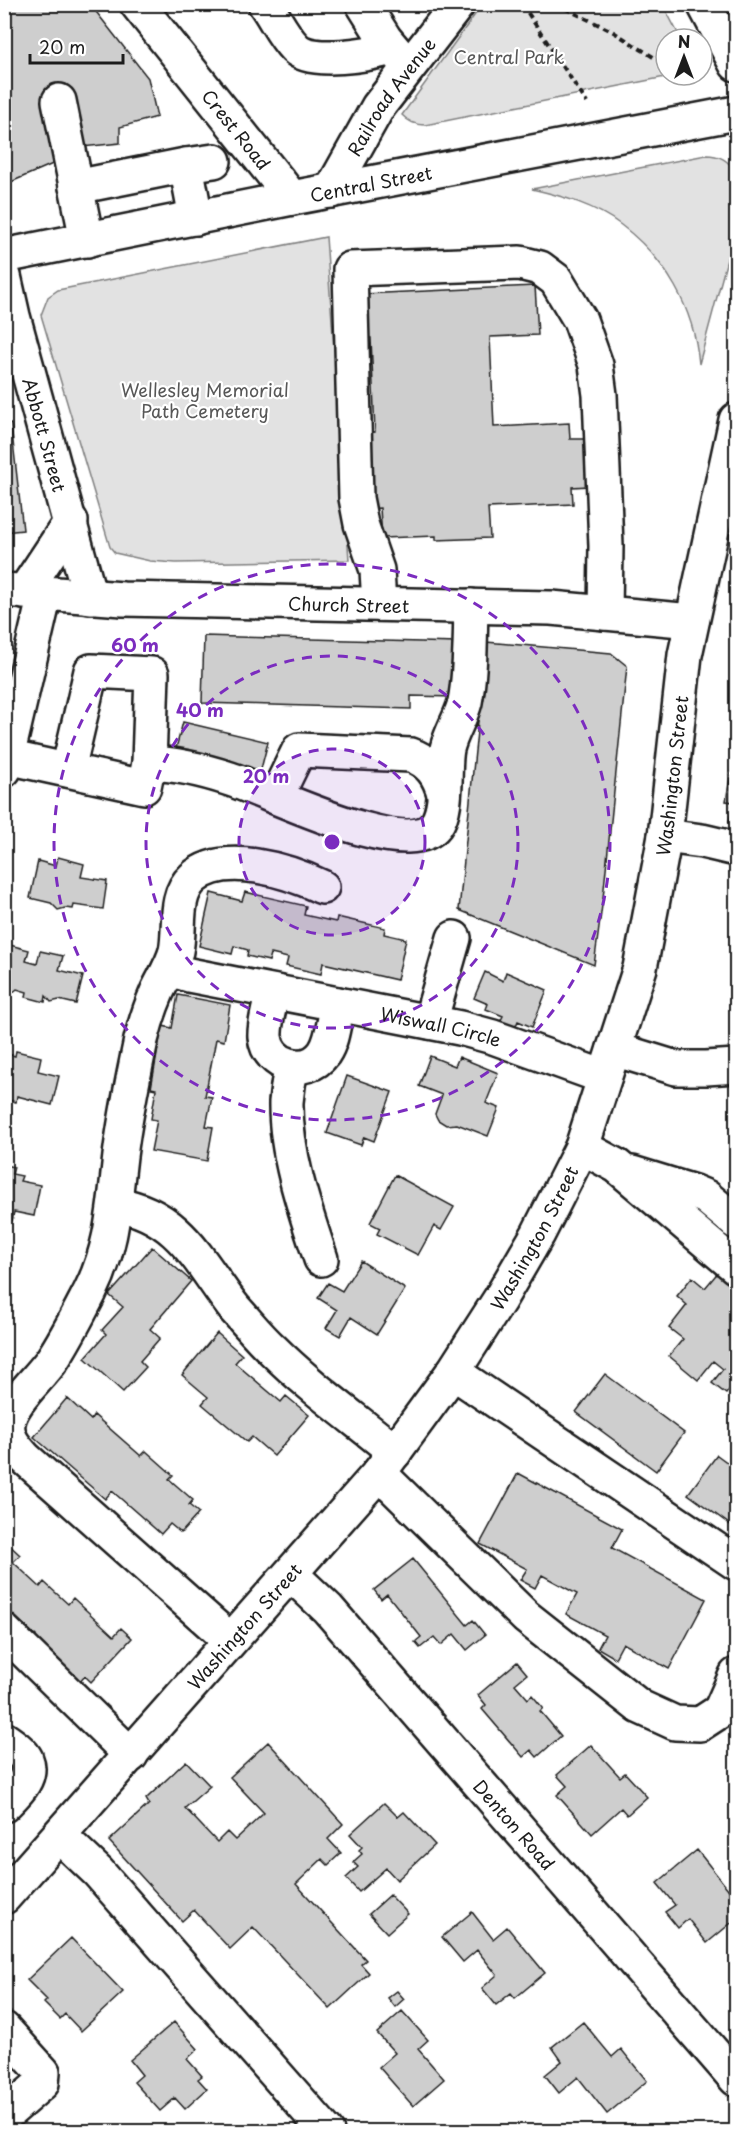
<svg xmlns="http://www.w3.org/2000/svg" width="741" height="2136" viewBox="0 0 741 2136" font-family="'Playpen Sans',sans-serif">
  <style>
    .green { fill: #e2e2e2; stroke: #7f7f7f; stroke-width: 1.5 }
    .building { fill: #cecece; stroke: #1c1c1c; stroke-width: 1.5 }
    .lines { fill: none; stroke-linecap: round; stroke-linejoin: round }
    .minor-casing { stroke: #1c1c1c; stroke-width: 38 }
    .major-casing { stroke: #1c1c1c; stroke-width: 38 }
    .path { stroke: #1c1c1c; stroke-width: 4; stroke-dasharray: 6 4.5; stroke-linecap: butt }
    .minor { stroke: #fff; stroke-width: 33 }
    .major { stroke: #fff; stroke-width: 33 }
    .ring { fill: none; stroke: #7b2cbf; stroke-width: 3; stroke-dasharray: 10 8 }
    .labels { text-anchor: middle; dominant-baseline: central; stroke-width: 4.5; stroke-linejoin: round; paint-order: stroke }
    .park-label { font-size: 18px; fill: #575757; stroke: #fff }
    .street-label { font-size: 18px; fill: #1c1c1c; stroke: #fff }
    .centre { fill: #7b2cbf; stroke: #fff; stroke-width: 3 }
    .ring-label { font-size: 18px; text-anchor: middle; font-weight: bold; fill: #7b2cbf; stroke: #fff; stroke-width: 4.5; stroke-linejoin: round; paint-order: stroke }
  </style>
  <rect width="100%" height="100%" fill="#fff"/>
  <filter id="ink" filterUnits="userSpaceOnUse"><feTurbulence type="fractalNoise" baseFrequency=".0167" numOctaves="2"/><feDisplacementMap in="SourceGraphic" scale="12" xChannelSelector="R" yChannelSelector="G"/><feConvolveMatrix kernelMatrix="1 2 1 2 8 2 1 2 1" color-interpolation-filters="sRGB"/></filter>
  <g filter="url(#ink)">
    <path class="green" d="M482 5H663L681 39H666V75H675L425 125C415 125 409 122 402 115Z
      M706 155C720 155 727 160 736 171V226L699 364C694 308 666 259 621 225 595 205 562 196 532 189Z
      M326 237 349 560 176 563 150 561 115 553 110 547 41 315 48 297 58 290Z"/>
    <path class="building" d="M4 4H90L148 78 157 117 120 127V143L82 147 72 95 42 101 55 163 4 185Z
      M535 286 538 335 490 337 494 427 569 423 570 439H588L589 486 572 487 573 504 488 508 490 538 436 540V536L382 538 380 508 367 509 364 433 375 432 371 338H366L364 294Z
      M11 424 23 530 4 532V425Z
      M204 636 457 643 456 697 411 696V709L202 703Z
      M486 642 611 653 627 666 603 898 594 965 459 910Z
      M183 722 268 742 260 773 175 752Z
      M734 755H736V823L729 822 733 802 726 801Z
      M58 857 84 864 81 877 107 881 103 909 74 905 73 909 65 908 58 910 51 903 30 898 38 861 56 866Z
      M245 892 306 906 304 915 336 922 337 917 385 928 384 934 406 939 397 980 323 963 321 974 286 966 288 958 271 954 269 961 247 956 248 950 234 946 232 954 199 946 211 893 242 901Z
      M6 944 29 950 26 961 37 964 40 951 63 956 59 970 83 976 76 1004 59 1000 51 1002 46 996 45 1002 26 997 27 992 17 989 11 994 4 992Z
      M485 972 503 981 506 972 547 990 532 1027 518 1021 515 1028 500 1022 503 1016 486 1009 488 1004 474 998Z
      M178 995 230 1005 224 1041 216 1039 205 1096 212 1097 206 1126 213 1127 207 1161 151 1151 157 1120 151 1119 156 1089 151 1088 162 1026 172 1028Z
      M16 1051 41 1057 38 1071 59 1076 52 1105 17 1096 16 1102 4 1099V1053L15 1056Z
      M430 1056 455 1066 459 1057 498 1073 486 1103 499 1108 488 1136 457 1124 446 1125 438 1120 435 1114 442 1095 419 1086Z
      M347 1076 392 1092 374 1141 364 1137 361 1145 327 1133Z
      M4 1165 14 1167 12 1174 22 1176 20 1181 40 1185 34 1216 14 1212 12 1221 4 1220Z
      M395 1175 454 1207 441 1230 434 1226 418 1255 377 1234 380 1228 370 1223Z
      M152 1247 191 1281 150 1329 160 1338 140 1361 146 1367 123 1392 85 1358 106 1334 102 1330 123 1307 109 1295Z
      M361 1261 405 1289 377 1334 351 1317 340 1336 326 1328 337 1310 318 1298 328 1283 342 1291Z
      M720 1270 736 1273V1381L726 1394 712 1383 723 1369 713 1361 698 1380 669 1356 683 1339 669 1328 687 1305 677 1296 692 1277 705 1288Z
      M217 1333 242 1355 235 1363 281 1402 286 1396 309 1415 274 1456 252 1437 247 1442 202 1404 208 1397 182 1375Z
      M605 1374 684 1433 656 1471 576 1412Z
      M67 1398 91 1420 94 1415 141 1456 146 1451 173 1475 169 1479 193 1500 189 1505 199 1513 181 1533 170 1524 161 1534 112 1491 105 1499 34 1437Z
      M717 1455 736 1469V1529L688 1494Z
      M518 1473 622 1529 612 1548 706 1599 669 1669 623 1643 615 1658 598 1648 605 1635 566 1614 577 1594 542 1575 535 1588 520 1580 527 1569 480 1544Z
      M4 1540 20 1555 13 1562 40 1587 44 1582 68 1604 73 1598 114 1636 121 1628 132 1638 91 1682 85 1676 78 1684 58 1666 61 1662 54 1657 51 1660 31 1641 36 1636 4 1606Z
      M413 1559 467 1625 473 1620 485 1635 467 1650 454 1634 441 1645 434 1637 420 1648 415 1642 421 1637 387 1594 381 1599 374 1590Z
      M517 1662 527 1674 515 1684 528 1699 532 1695 543 1708 540 1711 561 1736 537 1757 531 1750 523 1757 482 1709 486 1705 478 1695Z
      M268 1742 343 1824 328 1839 341 1853 328 1865 322 1859 296 1884 366 1960 361 1964 369 1973 330 2009 253 1927 230 1949 194 1910 182 1921 109 1841 149 1804 146 1799 186 1761 210 1786 185 1808 217 1842 227 1832 235 1840 264 1813 230 1777Z
      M591 1745 620 1777 625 1773 647 1797 627 1815 621 1808 592 1834 557 1795 567 1786 557 1775Z
      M384 1803 398 1817 404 1812 435 1845 397 1880 386 1868 359 1892 346 1878 358 1867 353 1862 362 1854 359 1850 362 1847 350 1834Z
      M697 1850 736 1899V1919L707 1943 688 1919 678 1928 665 1912 675 1905 657 1883Z
      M390 1895 408 1914 387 1933 369 1914Z
      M472 1912 493 1939 507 1927 545 1973 515 1998 511 1993 496 2005 482 1988 497 1975 477 1950 463 1962 442 1937Z
      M71 1938 123 1992 81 2031 65 2014 60 2019 44 2003 47 2000 27 1980Z
      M397 1991 404 1999 395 2007 388 1998Z
      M402 2011 428 2040 418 2049 444 2079 413 2106 379 2067 395 2053 377 2033Z
      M174 2022 198 2049 187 2059 202 2076 198 2079 207 2089 185 2109 175 2098 160 2111 134 2082 142 2075 130 2060Z
      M583 2022 612 2057 621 2049 647 2081 607 2114 578 2077 559 2093 545 2075 562 2061 552 2047Z"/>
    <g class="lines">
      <defs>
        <g id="minor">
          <path id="s1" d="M137 4 292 198"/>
          <path d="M265 4C275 18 283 36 295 48 311 65 371 54 392 48"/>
          <path d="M363 4 385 39 406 64"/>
          <path d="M704 4 736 64"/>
          <path d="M59 101 87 240"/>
          <path d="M186 165 214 161"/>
          <path d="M76 187 186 165 196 218"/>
          <path id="s2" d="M331 191 378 107 458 4"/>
          <path id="s3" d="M4 276 13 316 90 597"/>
          <path id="s4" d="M4 590 123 599 551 608 692 621"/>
          <path d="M24 592 71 521"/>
          <path d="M379 604 377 570 361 524 356 498 350 269 520 263 540 268 556 280 580 320 596 365 600 395 606 546 605 613"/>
          <path d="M7 757 144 787 149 763C177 764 203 770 230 779 268 791 407 863 436 825 449 807 443 770 447 749 451 732 461 718 465 702 471 671 470 637 471 606"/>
          <path d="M4 770 45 594"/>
          <path d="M68 770 91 671 152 674 149 763"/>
          <path d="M276 797 299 750 411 755C430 762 439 775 444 794"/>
          <path d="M665 836 702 841 736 849"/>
          <path id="s5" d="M169 969 189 975 460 1028 493 1037 604 1077"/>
          <path d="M273 992C270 1006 264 1023 265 1037 268 1066 307 1077 324 1053 333 1040 334 1019 338 1004"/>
          <path d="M430 1022 454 938"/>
          <path d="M614 1049 676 1068H706L736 1066"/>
          <path d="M292 1066C289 1078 287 1090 286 1102 285 1153 305 1211 321 1259"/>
          <path d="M582 1147 617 1166 736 1267"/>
          <path d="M632 1173 694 1192 706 1197 736 1222"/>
          <path d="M116 1204C181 1215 199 1263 235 1309 247 1322 259 1337 272 1349 310 1387 354 1418 395 1452"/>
          <path d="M453 1372 736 1563"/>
          <path d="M379 1473 526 1617 640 1707 675 1723 700 1724 720 1711 736 1675"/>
          <path id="s6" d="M291 1574 328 1609 736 2079"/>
          <path d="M4 1631 131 1755"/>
          <path d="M230 1640 25 1458C16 1448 6 1438 8 1423 11 1401 40 1378 52 1360 66 1339 78 1315 90 1292 113 1246 114 1207 120 1156 125 1117 133 1078 141 1040 145 1024 150 1008 157 992 163 979 172 966 176 951 181 928 173 896 193 878 224 850 289 871 322 887"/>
          <path d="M4 1739C11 1744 22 1751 26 1759 34 1778 16 1793 4 1805"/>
          <path d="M60 1836 98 1872 327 2132"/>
          <path d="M4 2029 43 2072 42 2083 4 2116"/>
        </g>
        <g id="major">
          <path id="s7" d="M4 256 292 198 736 113"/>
          <path id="s8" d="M4 1897 379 1473 453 1372 500 1299 538 1234 582 1147 640 968 665 836 685 655 736 420"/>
        </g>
      </defs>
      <use href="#minor" class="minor-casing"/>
      <use href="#major" class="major-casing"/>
      <path class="path" d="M522 4 587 103
        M556 4 612 31 666 65
        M679 75 688 83"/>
      <use href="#minor" class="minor"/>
      <use href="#major" class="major"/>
    </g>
  </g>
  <circle cx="332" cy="842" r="93" fill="#7b2cbf" fill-opacity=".12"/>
  <g class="ring">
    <circle cx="332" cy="842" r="93"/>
    <circle cx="332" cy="842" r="186"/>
    <circle cx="332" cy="842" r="278"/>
  </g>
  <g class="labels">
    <g class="park-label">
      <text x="509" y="56">Central Park</text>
      <text x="205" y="389">Wellesley Memorial<tspan x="205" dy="21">Path Cemetery</tspan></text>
    </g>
    <g class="street-label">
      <text stroke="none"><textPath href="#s2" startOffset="112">Railroad Avenue</textPath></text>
      <text stroke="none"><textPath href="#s1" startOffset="160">Crest Road</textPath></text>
      <text stroke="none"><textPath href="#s7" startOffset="374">Central Street</textPath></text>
      <text stroke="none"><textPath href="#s3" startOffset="164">Abbott Street</textPath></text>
      <text stroke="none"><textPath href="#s4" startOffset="345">Church Street</textPath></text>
      <text stroke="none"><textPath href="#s8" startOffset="1334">Washington Street</textPath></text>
      <text stroke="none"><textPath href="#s5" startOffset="278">Wiswall Circle</textPath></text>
      <text stroke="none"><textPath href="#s8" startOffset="848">Washington Street</textPath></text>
      <text stroke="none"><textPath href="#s8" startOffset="362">Washington Street</textPath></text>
      <text stroke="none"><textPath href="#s6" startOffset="336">Denton Road</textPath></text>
    </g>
  </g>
  <circle cx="332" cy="842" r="9" class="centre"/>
  <g class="ring-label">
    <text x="135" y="652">60 m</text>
    <text x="200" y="717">40 m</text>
    <text x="266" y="783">20 m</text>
  </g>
  <rect width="741" height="2136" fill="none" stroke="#fff" stroke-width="24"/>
  <rect x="12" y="12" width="717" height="2112" fill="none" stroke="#1c1c1c" stroke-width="2" filter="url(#ink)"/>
  <g transform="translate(684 57)"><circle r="28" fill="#ffffff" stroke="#a4a4a4" stroke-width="1.5"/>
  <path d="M0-4.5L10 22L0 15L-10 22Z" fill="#1c1c1c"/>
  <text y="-9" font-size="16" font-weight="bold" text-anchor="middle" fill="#1c1c1c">N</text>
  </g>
  <path d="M30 54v9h93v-9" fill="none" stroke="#1c1c1c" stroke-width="3"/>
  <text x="39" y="54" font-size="18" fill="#1c1c1c" stroke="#ffffff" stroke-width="4.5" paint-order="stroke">20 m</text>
</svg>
